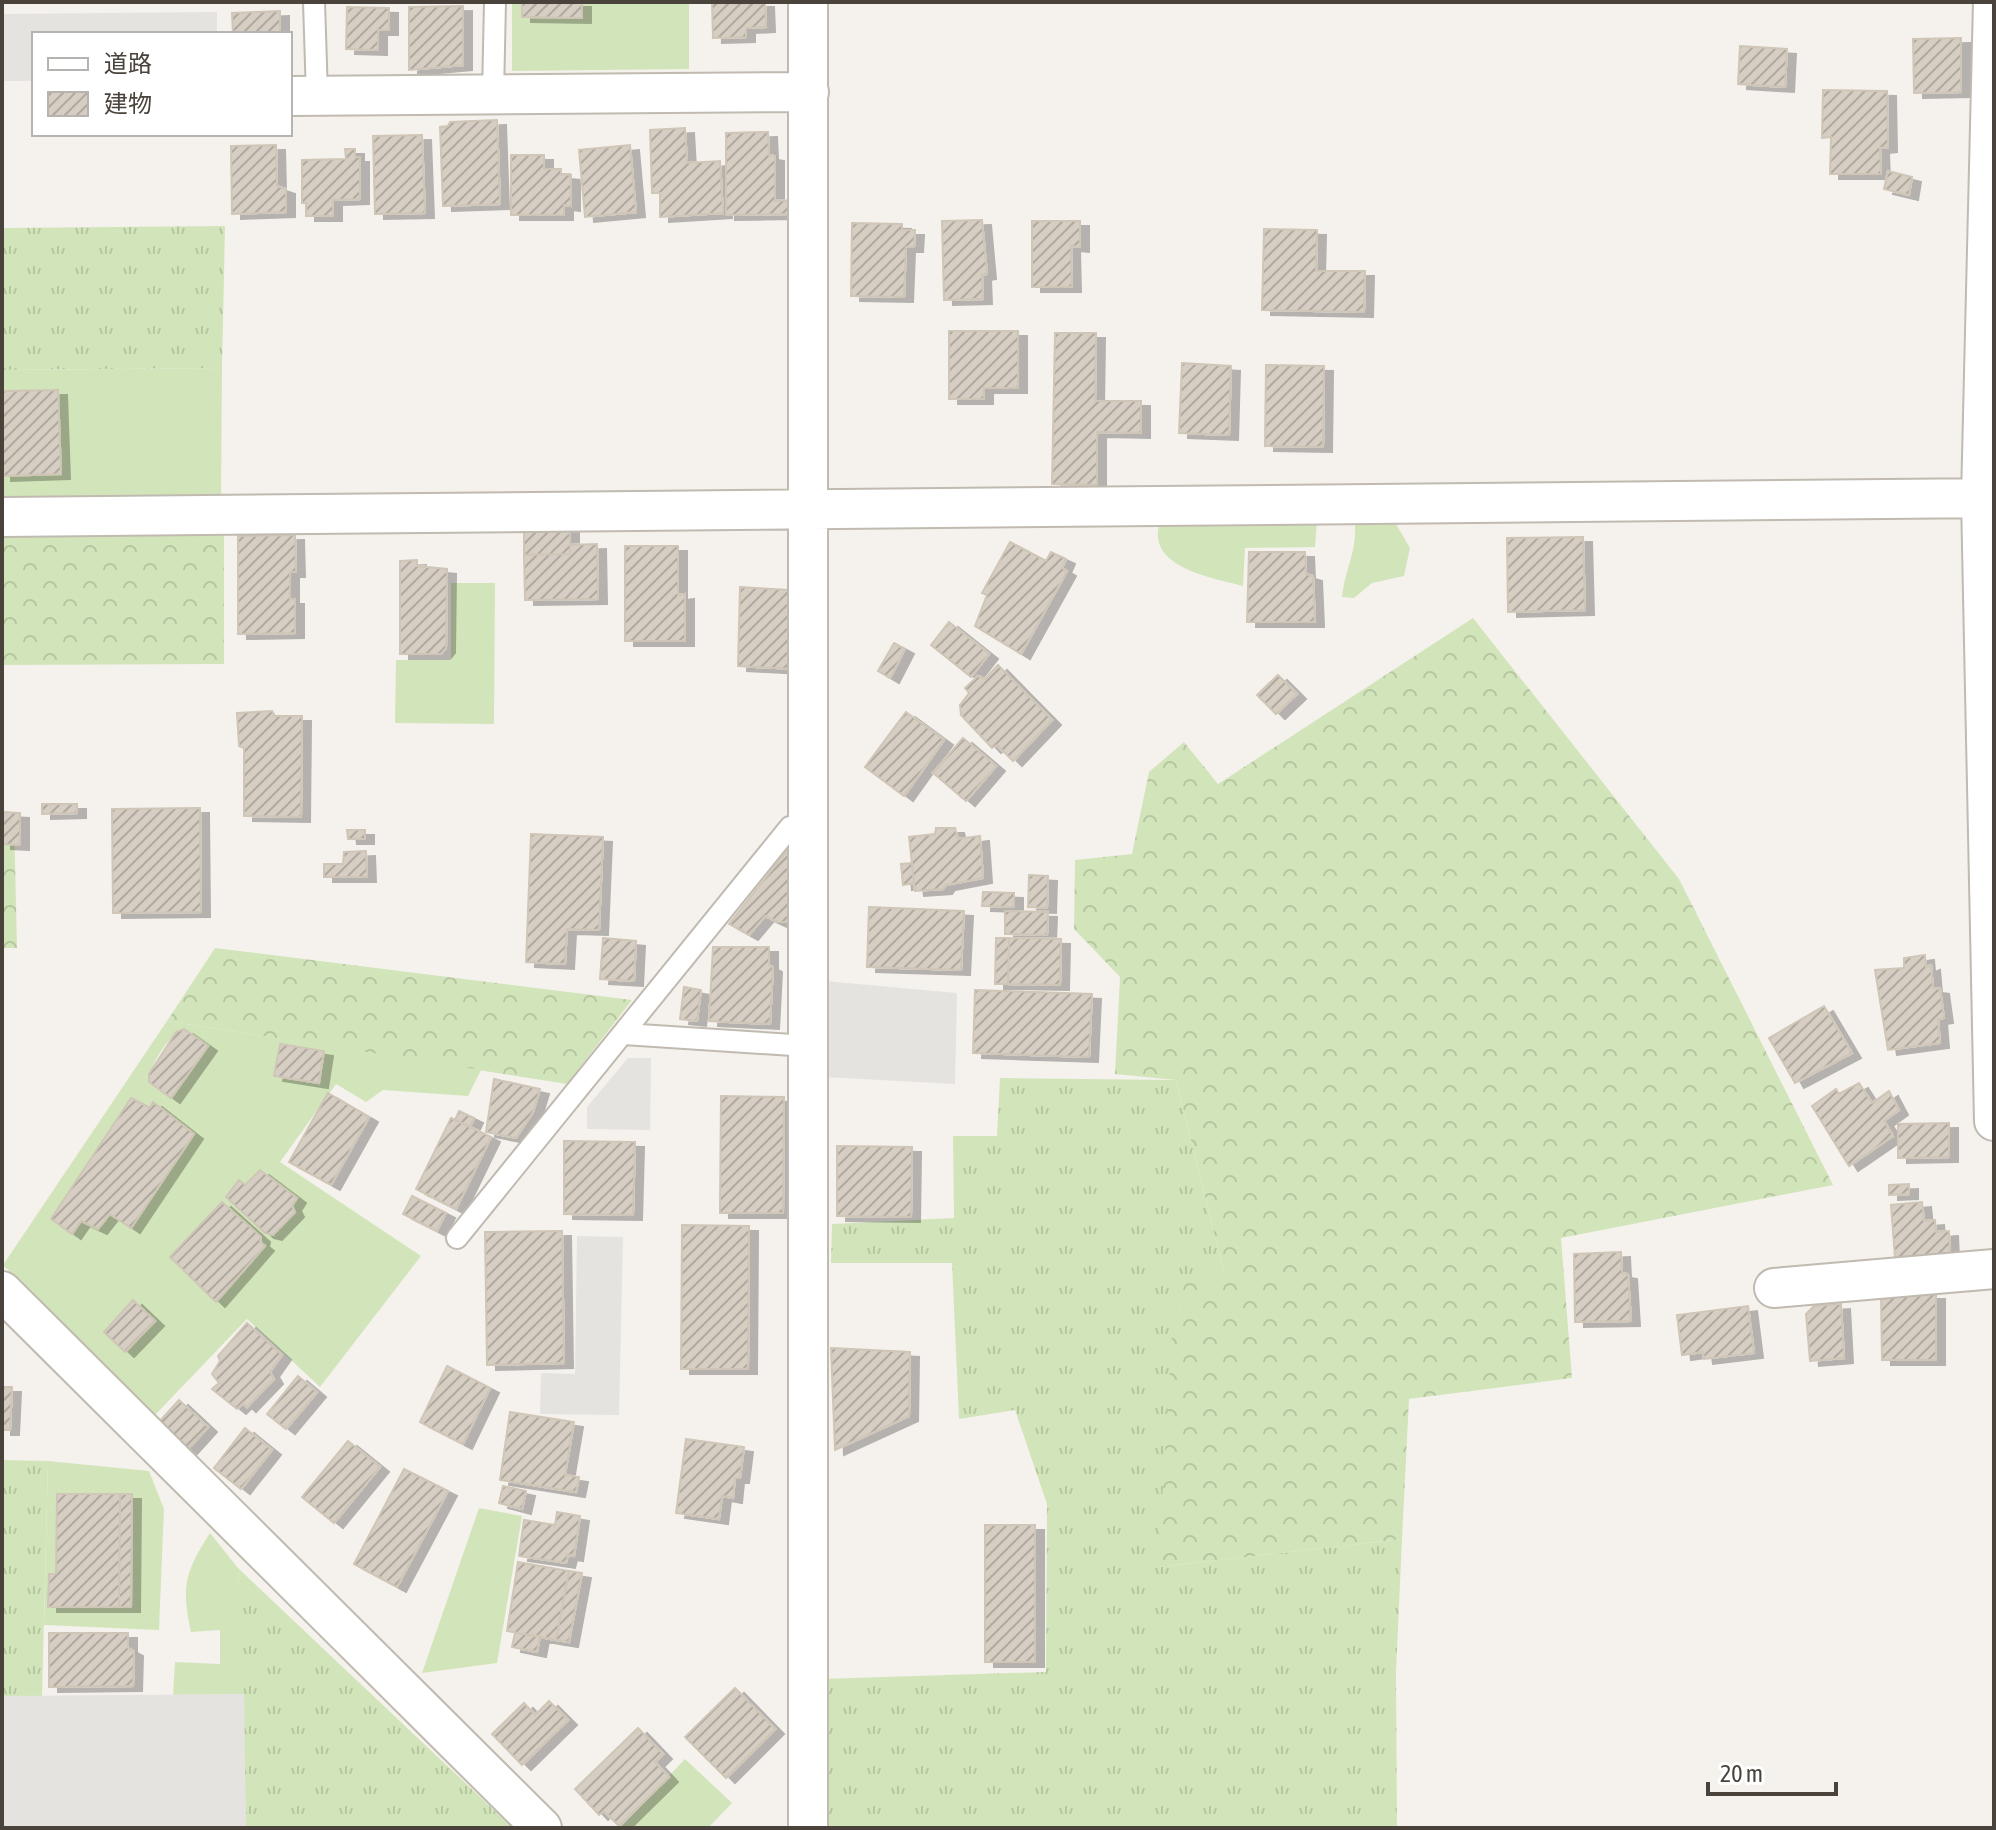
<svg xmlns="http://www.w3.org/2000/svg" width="1996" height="1830" viewBox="0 0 1996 1830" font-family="'Asap Condensed','Noto Sans JP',sans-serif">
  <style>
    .grass { fill: url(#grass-tufts) }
    .forest { fill: url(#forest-crowns) }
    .garden { fill: #d2e5ba; fill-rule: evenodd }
    .parking { fill: #e4e3e0 }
    .building { fill: url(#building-hatch); stroke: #d0c6b7; stroke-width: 2; filter: url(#shadow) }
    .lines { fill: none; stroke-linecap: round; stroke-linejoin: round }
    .lane-casing { stroke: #c0bab0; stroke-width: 24 }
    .street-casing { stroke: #c0bab0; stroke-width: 42 }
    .lane { stroke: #fff; stroke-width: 20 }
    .street { stroke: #fff; stroke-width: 38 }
  </style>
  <defs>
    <pattern id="grass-tufts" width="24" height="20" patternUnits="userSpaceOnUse" patternTransform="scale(2)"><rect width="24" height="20" fill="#d2e5ba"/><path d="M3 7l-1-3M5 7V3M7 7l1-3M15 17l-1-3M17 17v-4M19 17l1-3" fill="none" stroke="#b6c6a1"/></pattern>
    <pattern id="forest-crowns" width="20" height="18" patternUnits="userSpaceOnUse" patternTransform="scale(2)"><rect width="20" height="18" fill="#d2e5ba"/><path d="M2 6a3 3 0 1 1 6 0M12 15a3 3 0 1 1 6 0" fill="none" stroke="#b6c6a1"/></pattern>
    <pattern id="building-hatch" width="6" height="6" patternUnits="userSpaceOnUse" patternTransform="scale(2)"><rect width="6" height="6" fill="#d6cec3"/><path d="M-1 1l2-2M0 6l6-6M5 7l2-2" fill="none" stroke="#b0a9a0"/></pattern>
    <filter id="shadow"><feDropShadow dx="9" dy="5" stdDeviation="0" flood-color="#0004"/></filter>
  </defs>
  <rect width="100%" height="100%" fill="#f5f2ed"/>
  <path class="grass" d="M225 226 222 368 2 370V228Z
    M1000 1078 1176 1080 1224 1273 1158 1567 1402 1539 1396 1672 1397 1828H823L820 1679 1046 1672 1047 1504 1015 1410 959 1419 952 1263H831L832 1224 954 1218 953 1136H997Z
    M2 1460 48 1461 42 1697 2 1696Z
    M238 1568 513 1828H246Z"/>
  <path class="forest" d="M224 528V664L2 665V532Z
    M1473 618 1679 879 1833 1185 1561 1238 1572 1378 1409 1399 1402 1539 1158 1567 1173 1317 1188 1276 1224 1273 1176 1080 1115 1074 1120 977 1074 929 1075 860 1132 854 1149 772 1184 742 1218 784Z
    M2 817H14L17 948H2Z
    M215 948 632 1000 567 1084 167 1021Z"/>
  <path class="garden" d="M512 2H522V17H582V2H689V69L512 71Z
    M222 368 221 498 2 499V476L61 474 2 391V370Z
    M1317 521 1315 547 1245 548 1243 586C1213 578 1148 568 1159 525Z
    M1396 524 1410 548 1404 576 1372 583 1354 598 1342 597C1344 572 1357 551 1355 525Z
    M451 583H495L494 724 395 723 396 660H451Z
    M167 1021 481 1070 468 1096 383 1090 366 1102 336 1084 280 1162 421 1256 320 1387 247 1319 155 1415 3 1265ZM184 1029 208 1046 171 1098 149 1083C148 1067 169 1034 184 1029ZM279 1044 324 1051 319 1083 275 1076ZM131 1098 150 1108 154 1103 194 1133 131 1227 110 1214 98 1229 81 1221 72 1234 51 1219ZM261 1170 297 1198 292 1206 294 1212 273 1235 265 1233 226 1197 239 1180 245 1185ZM222 1202 261 1237 264 1246 216 1302 170 1258Z
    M48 1461 149 1471 164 1509 159 1630 44 1625ZM57 1494 119 1607H49V1575L56 1574Z
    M479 1508 522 1516 497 1663 422 1673Z
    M210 1533 238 1568 244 1694 173 1695 175 1662 220 1664V1630L191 1632C181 1587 185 1572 210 1533Z
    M685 1759 732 1803 708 1828H624L622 1826Z"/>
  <path class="parking" d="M217 12V34H34V81H2V14Z
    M825 981 957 993 955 1084 824 1077Z
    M628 1058H651L650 1130 587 1129V1107Z
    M577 1236 623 1237 619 1415 540 1414 541 1373 575 1374Z
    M244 1694 246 1828H2V1696Z"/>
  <path class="building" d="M522 2H582V18L522 17Z
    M712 2H765L766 27 746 28V37L713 38Z
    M463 6V65L409 70V7Z
    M347 7 389 8V30H378V50L346 49Z
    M280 11V34H233L232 13Z
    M1961 38V92L1914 93 1913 39Z
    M1740 46 1787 49 1785 87 1738 84Z
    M1823 90 1887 91 1888 147 1880 148 1881 174H1830L1831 137 1822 138Z
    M497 120 500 204 443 206 440 127 448 126 450 122Z
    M685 128 687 163 720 161 723 213 660 217V193H652L650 130Z
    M768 132 769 155 775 156V201L793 200V214L726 215V133Z
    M422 135 425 213 375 214 373 136Z
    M276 145 277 186 286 189V212L232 214 231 146Z
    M630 145 636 212 585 217 579 150Z
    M345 149H355V157H360V199L333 200V216H306V203H302V160L346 159Z
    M511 155H544V169H561V174L571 175V206L564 205V215H511Z
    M1888 171 1912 177 1909 195 1884 189Z
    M982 220 987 274 982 275 983 299 944 300 942 221Z
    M1032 221H1080V247L1071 246 1072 287H1032Z
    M852 223 902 224V230H915L914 247H906L904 297 851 296Z
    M1264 229 1317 230 1316 271H1365L1364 312 1262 310Z
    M949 331H1018V388H984V399H949Z
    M1055 333H1096L1095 401H1141V433L1097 432V485L1052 484Z
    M1182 363 1231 366 1229 435 1179 433Z
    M1266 365 1324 366 1323 447 1265 446Z
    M58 390 61 474 2 476V391Z
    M570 528V554L524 555V529Z
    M295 535 296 572H290V599H295V633L238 634V536Z
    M1583 537 1585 610 1508 612 1507 538Z
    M1010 542 1046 561 1051 552 1066 559 1062 568 1067 571 1021 654 975 626 987 595 982 593Z
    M597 544 598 599 525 600 524 555 570 554V545Z
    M625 546H678V595L685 594V641H625Z
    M1249 552H1305L1306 574 1313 576 1315 622H1247Z
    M417 560V566L447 569 446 648 441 654H400V561Z
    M740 587 788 590 793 669 738 666Z
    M949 622 989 654 971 677 931 645Z
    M894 643 905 649 890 678 878 671Z
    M998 665 1052 720 1013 761 997 745 992 748 961 715 960 705 969 693 965 688 978 676 985 679Z
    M1278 675 1297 694 1276 714 1257 695Z
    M272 711 275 716H302L301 817 244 816V748L239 746 237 713Z
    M906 712 944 740 904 796 865 767Z
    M963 738 996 766 966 801 933 773Z
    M42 804H77V813L42 814Z
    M200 808 201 912 113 913 112 809Z
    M2 812 20 813V845L2 844Z
    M936 828H955L958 839 980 836 983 878 946 885 943 889 915 891 909 837 935 834Z
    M347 830H365V839H348Z
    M531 834 603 837 599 930 567 929 565 964 526 962Z
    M790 847 792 922H778L765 916 749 935 729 924Z
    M366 851 367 877H324V864H343L344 852Z
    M912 863 914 883 903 885 901 864Z
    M1029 875 1048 876 1047 908 1028 907Z
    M983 892 1014 893V907L982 906Z
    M869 907 964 911 961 970 867 967Z
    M1005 911 1048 912 1047 935 1005 934Z
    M603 938 636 941 634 981 600 979Z
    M996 938H1009L1008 984H995Z
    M1009 938 1061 939 1060 985 1008 984Z
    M713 947H769V965L773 967 770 1024 709 1021Z
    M1925 955 1926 967 1931 965 1933 988 1940 989 1944 1018 1938 1019 1940 1043 1888 1050 1875 970 1904 968V958Z
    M684 987 701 990 697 1021 680 1019Z
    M975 990 1092 994 1089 1057 973 1053Z
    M1824 1006 1852 1053 1795 1083 1769 1038Z
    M184 1029 208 1046 171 1098 149 1082V1074L176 1032Z
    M280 1044 324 1051 319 1083 274 1076Z
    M494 1079 540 1089 533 1112 516 1138 486 1132Z
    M1859 1083 1872 1103 1889 1091 1899 1110 1884 1121 1893 1136 1849 1166 1812 1106 1836 1089 1839 1094Z
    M328 1093 369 1117 331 1185 289 1162Z
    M721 1096 784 1097 783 1213H720Z
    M131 1098 150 1108 153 1102 194 1134 131 1228 110 1214 98 1229 81 1221 72 1234 51 1219Z
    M459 1111 474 1118 470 1127 455 1120Z
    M451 1118 491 1137 456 1209 416 1189Z
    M1949 1123V1157L1898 1158V1124Z
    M564 1141 635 1142 633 1215 564 1214Z
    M837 1146 912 1147 911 1217 837 1216Z
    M260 1170 297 1198 292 1206 295 1212 273 1235 265 1233 226 1197 239 1180 245 1185Z
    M1909 1184V1194L1889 1195V1185Z
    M412 1196 446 1213 437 1231 403 1214Z
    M222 1202 261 1237 260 1242 265 1246 216 1302 170 1257Z
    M1922 1202 1924 1221 1935 1220 1936 1232 1949 1231 1950 1253 1895 1258 1891 1205Z
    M682 1225 749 1226 748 1369H681Z
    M562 1231 564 1363 487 1365 485 1232Z
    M1621 1252 1622 1273 1628 1274 1631 1321 1575 1322 1574 1254Z
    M1881 1294H1936V1360H1882Z
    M133 1300 155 1321 125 1352 104 1332Z
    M1841 1304 1844 1358 1810 1361 1806 1314 1814 1306Z
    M1748 1306 1754 1353 1704 1359 1703 1352 1682 1355 1677 1315Z
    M247 1323 282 1355 270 1372 274 1379 247 1407 243 1403 237 1409 212 1389 219 1383 212 1374 220 1361 218 1356Z
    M831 1348 910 1352 909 1416 835 1450Z
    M447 1366 490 1388 463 1444 420 1422Z
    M298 1376 317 1392 286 1429 267 1414Z
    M2 1387H12L10 1430H2Z
    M179 1400 208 1427 188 1449 159 1422Z
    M510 1412 574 1422 565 1475 579 1477 576 1492 500 1480Z
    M245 1428 272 1450 241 1489 214 1468Z
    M686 1439 744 1447 740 1478H735L733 1498 722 1496 719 1519 676 1513Z
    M348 1441 380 1467 334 1523 302 1497Z
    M404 1469 448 1491 397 1587 354 1564Z
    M503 1486 526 1491 522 1509 499 1503Z
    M57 1494H120L119 1607H48L49 1574H56Z
    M120 1494H132L131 1607H119Z
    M557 1512 580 1516 574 1556 568 1555 566 1563 519 1556 524 1520 555 1525Z
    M985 1525H1035V1662H985Z
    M518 1562 569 1571 556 1640 507 1631Z
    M569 1571 582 1573 569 1642 556 1640Z
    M49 1633H128V1648L134 1651 133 1686 49 1687Z
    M515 1633 540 1636 537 1652 512 1647Z
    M735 1688 775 1729 726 1778 685 1737Z
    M549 1701 568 1720 522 1765 492 1734 524 1703 535 1715Z
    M638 1728 663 1754 655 1762 669 1777 619 1826 604 1811 599 1815 575 1789Z"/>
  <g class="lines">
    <defs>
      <path id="lane" d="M314 2 317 96
        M493 94 495 2
        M624 1034 808 1046
        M457 1238 790 827H808"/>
      <path id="street" d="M1993 2 1981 498 1994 1121
        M290 96 809 92
        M2 517 1994 498
        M1774 1288 1994 1269
        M2 1291 542 1828
        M808 1828V2"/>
    </defs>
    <use href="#lane" class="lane-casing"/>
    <use href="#street" class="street-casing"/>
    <use href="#lane" class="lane"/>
    <use href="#street" class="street"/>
  </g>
  <rect width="1996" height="1830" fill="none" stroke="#49433b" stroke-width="8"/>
  <rect x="32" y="32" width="260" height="104" fill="#ffffff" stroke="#b6b4b1" stroke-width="2"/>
  <rect x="48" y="58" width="40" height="12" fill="#ffffff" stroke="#b6b4b1" stroke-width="2"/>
  <text x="104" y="72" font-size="24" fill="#49433b">道路</text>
  <rect x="48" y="92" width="40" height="24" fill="url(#building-hatch)" stroke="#b6b4b1" stroke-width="2"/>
  <text x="104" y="112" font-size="24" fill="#49433b">建物</text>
  <path d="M1708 1782v12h128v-12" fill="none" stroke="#49433b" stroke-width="4"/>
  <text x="1720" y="1782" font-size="24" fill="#49433b" stroke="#ffffff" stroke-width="6" paint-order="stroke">20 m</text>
</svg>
